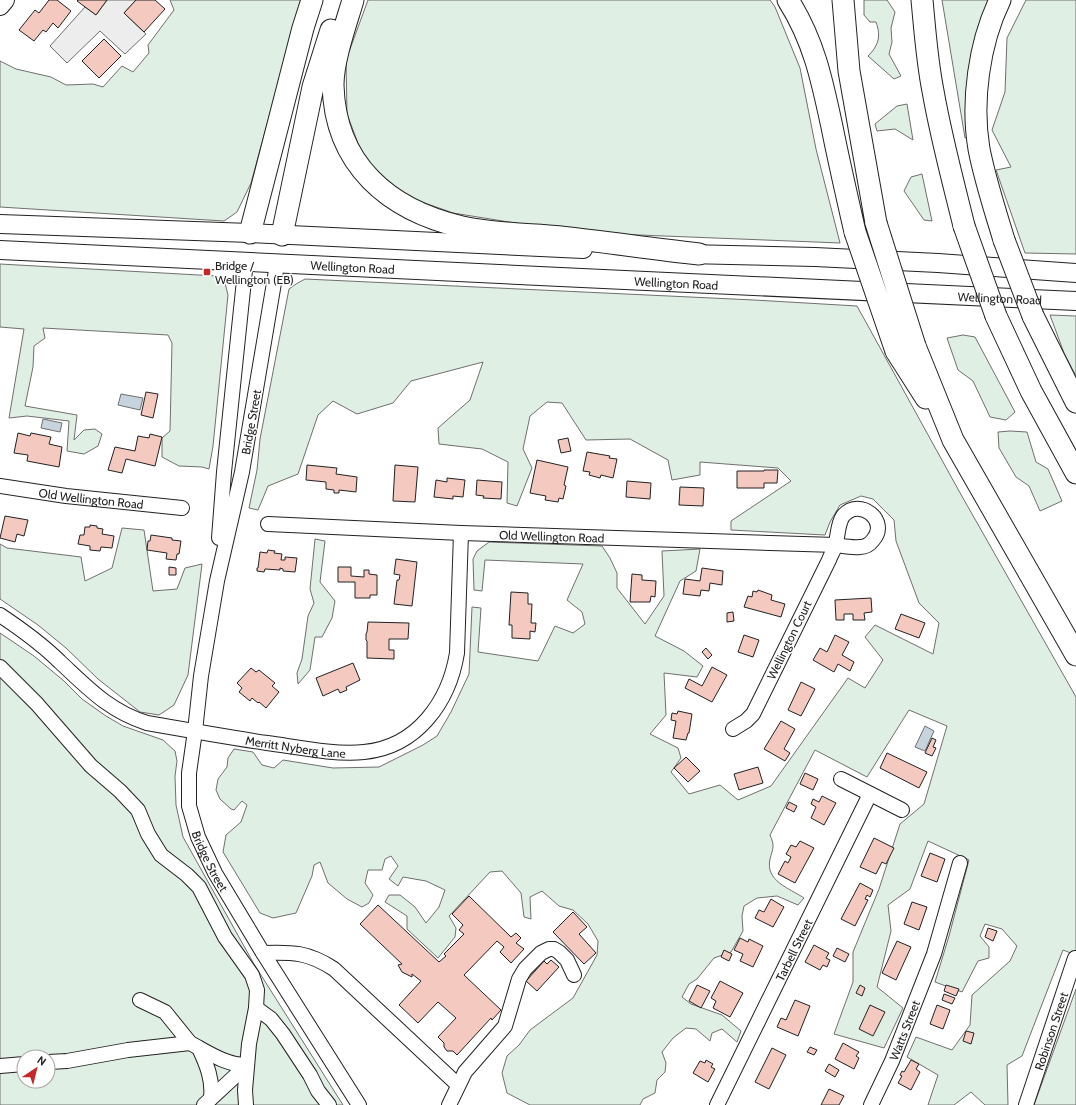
<svg xmlns="http://www.w3.org/2000/svg" width="1076" height="1105" viewBox="0 0 1076 1105" font-family="Cabin,sans-serif">
  <style>
    .green { fill: #e0efe3; stroke: #6f6f6f; fill-rule: evenodd }
    .parking { fill: #ededed; stroke: #6f6f6f }
    .water { fill: #c7d3dd; stroke: #6f6f6f }
    .building { fill: #f3c9c0; stroke: #222 }
    .lines { fill: none; stroke-linecap: round; stroke-linejoin: round }
    .minor-casing { stroke: #222; stroke-width: 16 }
    .major-casing { stroke: #222; stroke-width: 20 }
    .highway-casing { stroke: #222; stroke-width: 23 }
    .minor { stroke: #fff; stroke-width: 14 }
    .major { stroke: #fff; stroke-width: 18 }
    .highway { stroke: #fff; stroke-width: 21 }
    .highway-bridge-casing { stroke: #222; stroke-width: 23; stroke-linecap: butt }
    .highway-bridge { stroke: #fff; stroke-width: 21 }
    .poi-dot { fill: #c62828; stroke: #fff; stroke-width: 1.5 }
    .labels { text-anchor: middle; dominant-baseline: central; stroke-width: 3; stroke-linejoin: round; paint-order: stroke }
    .poi-label { font-size: 12px; fill: #222; stroke: #fff; text-anchor: start }
    .street-label { font-size: 12px; fill: #222; stroke: #fff }
  </style>
  <rect width="100%" height="100%" fill="#fff"/>
  <path class="green" d="M170 0H304L294 25 251 183 237 212 224 221 0 207V61L16 69 51 77 66 85 93 84 103 87 122 66 133 72 149 53 148 45 174 10Z
    M368 0H770L775 7 800 68 816 149 840 243 614 234 515 223 453 213 408 197 380 177 362 154 347 114 346 60Z
    M864 0H887L895 12 891 28 892 42 889 54 901 76 894 79 868 56C879 45 881 36 876 22H870L864 15Z
    M942 0H994L972 136 965 138Z
    M1026 0H1076V254L1025 253 996 170 1011 167 992 130 1005 92 1007 38Z
    M907 104 913 140 895 129 877 131 875 124 897 106Z
    M922 174 932 221 924 220 904 191 911 177Z
    M0 264 217 276 225 283 228 295 213 446 209 469 202 467 179 466 162 457V438L170 431 172 343 168 335 43 328 45 338 34 346 33 367 25 406 77 415 74 440 84 430 95 429 102 434 98 446 84 454 67 451 69 421 27 416 9 418 24 329 0 327Z
    M305 279 754 300 857 306 959 491 1076 697V955L1063 950 1022 1056 1007 1065 1008 1105H985L971 1092 954 1105H928L938 1075 907 1057 916 1037 952 1050 970 1025 972 995 1010 961 1017 946 1002 929 985 924 980 936 989 947V958L978 961 962 992 935 982 949 936 969 860 928 841 910 889 888 905 891 931 877 987 903 1008 884 1048 834 1034 853 982V952L879 889 900 824 924 804 947 726 909 710 867 777 815 750 770 835C775 846 773 848 770 859 765 881 789 888 804 898L798 905 777 896 757 898 744 906 742 916 743 931 731 952 714 958 697 979 689 984 682 997 691 1004 722 1015 741 1031 737 1042 722 1029 712 1033 710 1041 696 1029 686 1028 673 1038 662 1052 666 1063 665 1072 657 1080 655 1093 643 1099 640 1105H530L507 1093 502 1073 507 1056 519 1045 530 1030 573 998 597 955 598 941 588 924 573 910 559 906 542 891 530 897 531 919 524 917 521 893 502 871 490 872 449 916 456 928 455 937 438 958 407 929V916L385 902 389 895H400L415 907 426 923 439 907 445 890 426 881 403 877 398 886 389 879 398 866 391 856 385 859 382 870H368L365 883 373 895 369 903 362 907 347 899 328 883 320 862 314 865 312 876 296 913 273 918 260 913 223 852 226 835 241 822 247 805 242 801 234 810 231 809 220 799 216 790 218 779 227 767 228 758 234 749 253 752 262 765 274 768 283 760 333 768 379 767 423 745 437 736 451 712 469 674 472 607 481 608 478 652 538 661 555 626 573 633 585 624 582 612 567 600 583 564 485 560 482 591 474 590 473 559 477 551 489 542 602 546 610 558 617 573V588L645 624 664 596 662 551 700 549 696 571 680 581 655 636 684 651 703 666 697 677 664 673 666 715 650 734 678 748 681 758 671 772 689 794 720 785 738 800 771 786 848 678 865 688 883 660 865 637 875 625 933 654 939 623 919 603 896 541 894 520 873 499 861 496 840 505 830 522 825 535 731 530V521L791 481 778 468 700 462V475L672 480 668 460 630 439 586 440 562 403 547 402 530 416 523 449 532 468 517 506 507 503 508 462 482 449 439 444 438 428 470 400 483 362 411 381 393 403 357 414 333 401 318 415 298 474 268 486 258 510 249 508 257 470 260 439 289 289 296 284Z
    M1050 315 1076 316V376L1064 353Z
    M963 335 975 337 1015 412 1006 420 990 417 973 381 958 370 947 338Z
    M1010 431 1027 432 1036 462 1048 469 1062 501 1040 511 1029 486 1016 477 999 448 998 432Z
    M122 528 144 530 153 591 177 589 185 568 202 564 188 675 174 705 159 715 140 712 98 679 66 648 38 625 0 599V544L7 548 81 557 85 581 112 568Z
    M315 539 325 541 320 582 335 601 332 618 322 637H315L310 670 298 684 297 673 302 659 308 616 314 603 310 589Z
    M0 633 34 656 64 681 82 699 106 716 123 726 163 740 175 751 177 761 175 776 176 805 183 837 254 964 343 1105H0ZM24 1057H48V1081H24Z
    M1076 989V1105H1034Z"/>
  <path class="parking" d="M107 0H136L124 13 146 34 125 54 100 31 67 63 50 46 85 7 96 15Z"/>
  <path class="water" d="M121 394 143 398 140 410 118 405Z
    M43 419 62 423 60 432 41 428Z
    M925 726 934 731 925 751 915 747Z"/>
  <path class="building" d="M49 0H57L71 11 58 28 53 23 46 32 43 30 34 41 19 30 35 10 39 13Z
    M78 0H107L96 15 77 1Z
    M136 0H155L165 9 144 32 124 13Z
    M104 39 121 56 99 78 82 61Z
    M146 392 158 394 153 418 141 415Z
    M18 433 30 436 31 433 51 437 49 444 62 447 59 467 27 461 28 455 14 453Z
    M150 434 162 437 155 466 126 459 122 473 108 470 115 447 135 451 138 436 149 438Z
    M568 438 571 451 561 453 558 440Z
    M587 452 610 456 609 458 617 459 613 478 601 475 600 478 589 475 590 472 583 471Z
    M537 460 568 467 564 485 566 486 563 499 559 498 558 502 545 500 546 496 530 493Z
    M307 465 337 468 336 474 357 477 356 492 339 490V493H334V490L326 489V482L306 480Z
    M395 465 418 467 415 502 393 501Z
    M764 470H778L777 483H764V488H737V471H764Z
    M447 478 465 480 463 497 453 496V499L434 497 436 480 447 482Z
    M477 480 502 482 501 499 483 498 484 496 476 495Z
    M627 481 651 483 650 499 626 497Z
    M680 487 704 488 703 506 679 505Z
    M5 516 28 520 24 536 17 534 15 542 0 538Z
    M90 525 97 526V528L103 529 102 534 114 536 112 548 101 547 100 551 90 550V546L78 544 80 535H84L85 527H90Z
    M151 535 172 538V540L181 541 179 554H177L176 560 166 559 167 553 147 550 148 541H150Z
    M268 550 275 551 274 553 282 554 281 560H285V557L297 558 295 572 283 571V569L280 568V570L265 569 264 572 257 571V568H258L260 552 267 553Z
    M396 559 417 562 412 606 394 604 397 580H399L400 575 394 574Z
    M169 567 176 568V575H169Z
    M338 567H351V576L364 577V570H369V574L377 575V595H370V598H355V582H338Z
    M702 568 723 571 722 585 710 583 709 591 701 590 700 596 683 594 685 579 700 581Z
    M632 574 642 575V580L656 581 655 597 651 596 650 602H630Z
    M758 590 772 595 771 600 785 604 781 617 744 607 748 596 752 597 753 591 757 592Z
    M511 592 528 593V604H532L531 623H536L535 632 530 631V639L512 638V625H509Z
    M871 598 872 612 864 613 865 620H853V614H844V620H836L835 600Z
    M733 612 734 621 727 622V613Z
    M901 614 925 623 919 638 895 629Z
    M368 622 409 623 408 639H389V650H394V659L367 658V641L366 640V634L367 632Z
    M744 635 759 640 753 657 738 652Z
    M835 635 849 642 842 655 854 662 850 671 838 664 834 672 813 660 820 648 827 652Z
    M706 648 712 655 708 659 702 652Z
    M353 663 360 680 346 687 347 690 340 693 338 689 323 696 316 678Z
    M712 667 727 675 712 702 685 688 689 679 702 686Z
    M251 668 256 672 259 670 275 683 272 686 279 692 266 708 259 702 258 703 252 698 250 701 239 692 242 688 237 683Z
    M801 682 815 689 801 716 788 710Z
    M678 711 692 714 689 733H688L686 740 673 738 676 721 671 720 672 713 677 714Z
    M781 721 795 729 784 749 790 753 785 761 764 749Z
    M932 738 936 740 933 747 936 748 932 756 925 753Z
    M887 753 927 772 919 788 880 768Z
    M686 757 700 771 688 782 674 768Z
    M758 767 763 783 739 790 734 774Z
    M805 773 818 779 813 790 800 784Z
    M822 796 836 803 824 825 811 818 816 807 811 804 813 799 819 802Z
    M789 802 797 806 794 812 786 808Z
    M874 838 894 848 886 864 882 862 876 874 860 867Z
    M800 841 814 848 795 883 778 874 785 861 788 863 791 857 786 854 791 845 796 847Z
    M930 853 945 859 937 882 921 876Z
    M860 883 873 890 870 897 867 895 865 899 868 900 855 926 841 919Z
    M469 896 511 937 516 933 521 938 516 943 524 949 511 963 500 952 504 947 497 941 464 975 501 1010 492 1020 491 1018 457 1055 453 1051H447L444 1047V1043L438 1037 456 1018 438 1002 418 1023 399 1005 421 981 412 974V977L402 972 398 965 402 964 360 924 378 905 439 962 446 956 444 954 464 934 459 930 463 925 452 914Z
    M771 899 784 907 773 927 755 918 759 910 764 912Z
    M912 902 927 907 919 930 904 924Z
    M573 912 587 927 579 934 596 953 584 964 553 932Z
    M988 928 997 931 993 941 985 937Z
    M740 938 748 942 749 939 763 946 753 967 740 961 743 954 734 950Z
    M897 941 911 947 896 980 882 973Z
    M814 945 829 953 826 958 830 960 827 967 823 965 820 970 805 962Z
    M837 948 849 954 845 962 833 956Z
    M724 950 732 954 729 961 721 957Z
    M551 960 559 967 537 991 526 981 544 961 547 964Z
    M720 981 743 993 730 1017 713 1008 716 1001 711 998Z
    M697 985 710 991 701 1008 689 1001Z
    M860 985 865 988 862 996 856 993Z
    M946 985 959 989 956 996 944 991Z
    M944 994 955 998 952 1004 942 1000Z
    M795 1000 810 1006 798 1036 777 1027 781 1018 786 1020Z
    M870 1005 885 1012 873 1036 859 1029Z
    M937 1005 950 1010 943 1029 930 1024Z
    M966 1031 974 1033 971 1044 963 1041Z
    M843 1043 859 1052 856 1056 859 1058 854 1069 835 1059Z
    M810 1047 817 1050 814 1055 807 1052Z
    M772 1048 786 1055 769 1089 755 1082Z
    M706 1060 713 1064 711 1067 715 1069 708 1082 693 1073 700 1061 705 1063Z
    M911 1060 919 1064 916 1069 920 1072 911 1090 898 1083 902 1076 900 1075 902 1071 904 1072Z
    M829 1064 839 1070 835 1077 825 1071Z
    M829 1089 844 1096 839 1105H821Z"/>
  <g class="lines">
    <defs>
      <g id="minor">
        <path id="s1" d="M277 262 275 277 242 472 217 581 201 676 195 731 189 773V806L198 837 215 873 263 953 359 1105"/>
        <path id="s2" d="M0 486 66 496 182 508"/>
        <path id="s3" d="M268 524 461 533 836 545C843 546 852 548 860 547 866 547 870 544 873 540 890 521 859 496 843 516 838 523 838 534 836 543 835 549 831 554 829 560L753 714 746 721 733 729"/>
        <path d="M219 538 224 472 246 261"/>
        <path id="s4" d="M0 615C21 629 42 644 60 662 88 688 109 711 147 723 187 730 227 737 267 743 297 747 334 755 364 752 417 747 449 702 457 653L461 533"/>
        <path d="M0 667 37 704 91 766 120 791 138 810 148 834 161 855 187 875 199 887 225 937 252 975 257 990 256 1008 249 1044 245 1090 246 1105"/>
        <path d="M841 779 902 810"/>
        <path d="M263 953C293 952 308 952 334 969L458 1085"/>
        <path d="M256 1008 271 1019 283 1034 310 1075 318 1091 329 1105"/>
        <path d="M190 1043C209 1053 226 1065 247 1065"/>
        <path d="M199 1048C207 1065 213 1080 211 1098"/>
        <path d="M48 1062 67 1061 128 1050 190 1043 165 1012 140 1000"/>
        <path d="M0 1066 24 1064"/>
        <path d="M204 1105 247 1065"/>
        <path d="M449 1105 465 1072 505 1026 519 979 525 969 541 953 549 949H554L559 952 567 960 574 975"/>
        <path id="s5" d="M717 1105 870 794"/>
        <path id="s6" d="M871 1105 892 1061 934 954 960 863"/>
        <path id="s7" d="M1026 1105 1075 958"/>
      </g>
      <g id="major">
        <path d="M0 6 5 0"/>
        <path d="M0 224 250 233 583 249"/>
        <path id="s8" d="M0 250C359 266 717 286 1076 301"/>
        <path d="M686 254 815 257 938 263 1076 273"/>
      </g>
      <path id="highway" d="M353 0C346 24 333 60 333 85 335 165 389 210 462 227 494 234 528 234 561 237 607 242 653 249 699 254
        M788 0C814 41 822 80 832 127 839 162 847 197 855 232
        M843 0 849 71 876 223
        M922 0C925 31 927 61 933 91 941 137 953 181 964 226
        M1000 0C979 43 971 102 979 149 985 180 995 210 1004 240
        M250 233 303 28 312 0
        M282 235 313 87 331 30
        M996 316 1031 391 1076 473
        M1033 316 1076 402
        M915 346 953 440 1076 655
        M896 351 926 398"/>
    </defs>
    <use href="#minor" class="minor-casing"/>
    <use href="#major" class="major-casing"/>
    <use href="#highway" class="highway-casing"/>
    <use href="#minor" class="minor"/>
    <use href="#major" class="major"/>
    <use href="#highway" class="highway"/>
    <defs>
      <path id="highway-bridge" d="M876 223 915 346
        M964 226 996 316
        M855 232 896 351
        M1004 240 1033 316"/>
    </defs>
    <use href="#highway-bridge" class="highway-bridge-casing"/>
    <use href="#highway-bridge" class="highway-bridge"/>
  </g>
  <rect class="poi-dot" x="203" y="268" width="8" height="8" rx="2"/>
  <g class="labels">
    <g class="poi-label">
      <text x="215" y="265">Bridge /<tspan x="215" dy="14">Wellington (EB)</tspan></text>
    </g>
    <g class="street-label">
      <text stroke="none"><textPath href="#s8" startOffset="353">Wellington Road</textPath></text>
      <text stroke="none"><textPath href="#s8" startOffset="677">Wellington Road</textPath></text>
      <text stroke="none"><textPath href="#s8" startOffset="1001">Wellington Road</textPath></text>
      <text transform="translate(251 422) rotate(-80)">Bridge Street</text>
      <text stroke="none"><textPath href="#s2" startOffset="92">Old Wellington Road</textPath></text>
      <text stroke="none"><textPath href="#s3" startOffset="284">Old Wellington Road</textPath></text>
      <text transform="translate(789 640) rotate(-64)">Wellington Court</text>
      <text stroke="none"><textPath href="#s4" startOffset="334">Merritt Nyberg Lane</textPath></text>
      <text stroke="none"><textPath href="#s1" startOffset="611">Bridge Street</textPath></text>
      <text stroke="none"><textPath href="#s5" startOffset="173">Tarbell Street</textPath></text>
      <text stroke="none"><textPath href="#s6" startOffset="82">Watts Street</textPath></text>
      <text stroke="none"><textPath href="#s7" startOffset="78">Robinson Street</textPath></text>
    </g>
  </g>
  <g transform="translate(36 1069) rotate(35)"><circle r="19" fill="#ffffff" stroke="#a7a7a7"/>
  <path d="M0-3L7 15L0 10L-7 15Z" fill="#c62828"/>
  <text y="-6" font-size="11" font-weight="bold" text-anchor="middle" fill="#222222">N</text>
  </g>
</svg>
